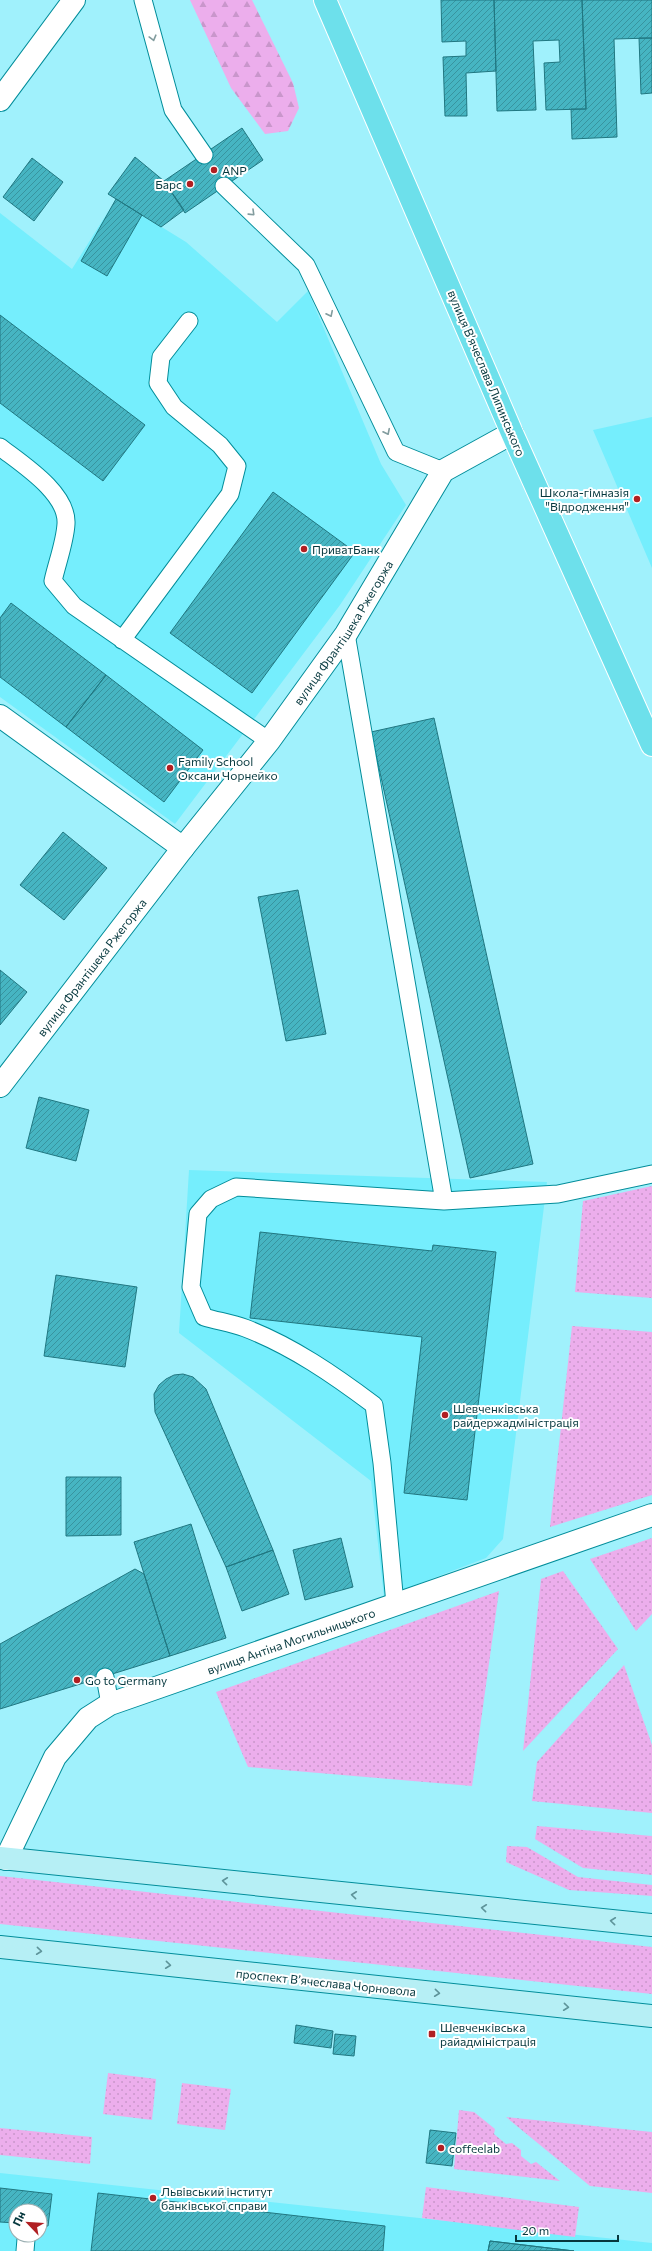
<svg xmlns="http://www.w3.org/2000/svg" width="652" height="2251" viewBox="0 0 652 2251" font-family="Commissioner,sans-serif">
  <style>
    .built { fill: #75eefd; fill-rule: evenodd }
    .grass { fill: url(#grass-dots) }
    .forest { fill: url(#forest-firs) }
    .building { fill: url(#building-hatch); stroke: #207781 }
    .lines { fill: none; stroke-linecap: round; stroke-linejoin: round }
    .lane-casing { stroke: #028d9a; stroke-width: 19 }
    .street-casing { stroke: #028d9a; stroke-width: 24 }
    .secondary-casing { stroke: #028d9a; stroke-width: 24 }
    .primary-casing { stroke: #fff; stroke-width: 24 }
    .lane { stroke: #fff; stroke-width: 17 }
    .street { stroke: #fff; stroke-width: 22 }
    .secondary { stroke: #b6eff5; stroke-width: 22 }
    .primary { stroke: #6de0eb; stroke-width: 22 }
    .oneway { stroke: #829c9e }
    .oneway2 { stroke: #5e949a }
    .poi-dot { fill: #b01f22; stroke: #fff; stroke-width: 1.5 }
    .labels { text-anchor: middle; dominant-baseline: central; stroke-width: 4; stroke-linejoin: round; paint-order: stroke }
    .poi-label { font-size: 12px; fill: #06383e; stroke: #fff; text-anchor: start }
    .street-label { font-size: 12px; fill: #06383e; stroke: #fff }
  </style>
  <defs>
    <pattern id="grass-dots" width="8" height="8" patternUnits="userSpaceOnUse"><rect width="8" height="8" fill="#ecaeec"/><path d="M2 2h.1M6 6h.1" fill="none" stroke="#c996cb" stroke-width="1.8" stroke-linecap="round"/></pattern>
    <pattern id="forest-firs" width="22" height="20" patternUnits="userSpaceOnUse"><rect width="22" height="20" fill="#ecaeec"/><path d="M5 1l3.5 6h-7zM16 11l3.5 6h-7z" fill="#c996cb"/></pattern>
    <pattern id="building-hatch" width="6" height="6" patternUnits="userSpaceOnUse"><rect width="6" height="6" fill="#46b5c2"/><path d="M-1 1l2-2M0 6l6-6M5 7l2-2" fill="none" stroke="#38949f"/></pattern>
  </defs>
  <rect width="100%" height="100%" fill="#a0f1fc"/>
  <path class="built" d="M116 199 186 242 277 322 308 291 381 464 406 505 340 605 175 824 0 697V213L72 269Z
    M652 417V568L593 430Z
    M189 1170 547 1182 503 1539 486 1558 384 1597 371 1481 179 1333Z
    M0 2173 652 2243V2251H0ZM16 2211H40V2235H16Z"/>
  <path class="grass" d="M652 1186V1298L575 1292 583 1201Z
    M572 1326 652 1332V1495L550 1527Z
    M652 1538V1614L636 1631 590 1559Z
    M563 1571 618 1649 523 1751 541 1579Z
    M499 1591 472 1786 248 1767 216 1692Z
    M624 1665 652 1745V1813L532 1801 537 1762Z
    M537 1826 652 1836V1875L583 1868 535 1839Z
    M507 1846 527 1847 578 1877 652 1885V1896L569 1890 506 1862Z
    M0 1876 652 1947V1994L0 1924Z
    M108 2073 156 2079 152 2120 103 2114Z
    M182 2083 231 2089 225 2130 177 2124Z
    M459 2110 474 2112 495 2129 494 2134 506 2144 512 2143 521 2150V2156L531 2164 536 2162 560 2181 454 2169Z
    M506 2117 652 2132V2193L590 2186Z
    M0 2128 92 2137 90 2164 0 2155Z
    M426 2187 579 2207 575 2237 422 2218Z"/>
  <path class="forest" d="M190 0H252L293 83 299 108 288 131 265 134 231 88Z"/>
  <path class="building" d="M441 0H494L496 71 466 73 467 116H445L443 57 466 56V41L442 42Z
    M494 0H582L586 109 546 110 544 63 560 62 559 40 533 41 536 110 497 111Z
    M582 0H652V38L614 39 617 137 572 139 571 109H586Z
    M639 38H652V93L641 94Z
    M242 128 263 160 185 213 164 181Z
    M135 157 164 181 184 210 161 227 108 194Z
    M32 158 63 182 34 221 3 197Z
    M116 199 142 215 107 276 81 261Z
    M0 315 145 425 103 481 0 403Z
    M273 492 355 552 252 693 170 633Z
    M11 603 106 675 66 727 0 677V618Z
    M106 675 203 750 164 802 66 727Z
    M434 718 533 1164 470 1178 371 732Z
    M63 832 107 868 64 920 20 885Z
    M298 890 326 1034 286 1041 258 897Z
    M0 970 27 992 0 1025Z
    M39 1097 89 1110 76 1161 26 1148Z
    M260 1232 432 1251 433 1245 496 1252 467 1500 404 1493 422 1337 250 1318Z
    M56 1275 137 1287 125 1367 44 1356Z
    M183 1374 193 1377 206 1389 273 1550 226 1567 155 1412 154 1394 159 1385 166 1379 174 1375Z
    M66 1477H121V1535L66 1536Z
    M191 1524 226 1638 170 1656 134 1542Z
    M341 1538 353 1587 305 1600 293 1550Z
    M273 1550 289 1594 242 1611 226 1567Z
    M135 1569 144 1574 170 1656 0 1709V1644Z
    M296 2025 333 2031 331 2048 294 2043Z
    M335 2034 356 2036 354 2056 333 2054Z
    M430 2130 456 2133 452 2166 426 2163Z
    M0 2188 52 2194 48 2226H40V2211H16V2223L0 2222Z
    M98 2193 385 2226 383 2251H91Z
    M490 2241 574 2251H488Z
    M490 2241 574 2251H488Z"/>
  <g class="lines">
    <defs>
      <path id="lane" d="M143 0 173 110 204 155
        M224 186 306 265 396 452 443 471
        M0 447C22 464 68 493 66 524 65 542 57 563 53 581L74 606 269 741
        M346 634 444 1201 558 1194 652 1174
        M122 640 230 494 237 466 220 445 174 407 158 383 161 357 189 321
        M395 1604 382 1463 374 1405C334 1375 292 1346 245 1328 232 1323 217 1321 204 1317L191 1287 198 1214 211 1199 236 1187 444 1201
        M105 1677 110 1704
        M25 2251 26 2239"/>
      <g id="street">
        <path d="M0 100 74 0"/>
        <path d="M0 716 183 848"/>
        <path id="s1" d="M0 1086 183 848 269 741 346 634 443 471 512 433"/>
        <path id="s2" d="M6 1859 55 1757 88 1718 110 1704 652 1515"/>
      </g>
      <path id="secondary" d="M0 1858 652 1925
        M0 1947 652 2016"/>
      <path id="primary" d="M325 0 512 433 652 745"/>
    </defs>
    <use href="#lane" class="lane-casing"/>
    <use href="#street" class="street-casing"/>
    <use href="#secondary" class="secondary-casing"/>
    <use href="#primary" class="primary-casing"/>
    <use href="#lane" class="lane"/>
    <use href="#street" class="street"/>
    <use href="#secondary" class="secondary"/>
    <use href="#primary" class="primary"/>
  </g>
  <defs><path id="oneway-chevron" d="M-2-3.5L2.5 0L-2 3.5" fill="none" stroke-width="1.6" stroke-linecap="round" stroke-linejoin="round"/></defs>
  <g class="oneway">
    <use href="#oneway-chevron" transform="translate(153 38) rotate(75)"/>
    <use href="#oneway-chevron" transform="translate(252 213) rotate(44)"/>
    <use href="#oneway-chevron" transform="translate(330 314) rotate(64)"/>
    <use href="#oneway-chevron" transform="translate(387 432) rotate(64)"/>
  </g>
  <g class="oneway2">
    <use href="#oneway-chevron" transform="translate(225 1881) rotate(-174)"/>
    <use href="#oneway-chevron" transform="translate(354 1895) rotate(-174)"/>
    <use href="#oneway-chevron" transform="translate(484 1908) rotate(-174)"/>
    <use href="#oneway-chevron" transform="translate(613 1921) rotate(-174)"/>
    <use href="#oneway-chevron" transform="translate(39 1951) rotate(6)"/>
    <use href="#oneway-chevron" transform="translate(168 1965) rotate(6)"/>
    <use href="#oneway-chevron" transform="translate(437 1993) rotate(6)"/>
    <use href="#oneway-chevron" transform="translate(566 2007) rotate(6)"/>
  </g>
  <g class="poi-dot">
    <circle cx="214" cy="170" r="4"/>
    <circle cx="190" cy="184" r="4"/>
    <circle cx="637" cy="499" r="4"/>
    <circle cx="304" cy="549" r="4"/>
    <circle cx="170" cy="768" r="4"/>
    <circle cx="445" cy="1415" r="4"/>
    <circle cx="77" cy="1680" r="4"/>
    <rect x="428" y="2030" width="8" height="8" rx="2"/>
    <circle cx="441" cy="2148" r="4"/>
    <circle cx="153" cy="2198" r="4"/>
  </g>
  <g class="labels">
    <g class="poi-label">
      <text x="222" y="170">ANP</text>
      <text x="182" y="184" text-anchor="end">Барс</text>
      <text x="629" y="492" text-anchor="end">Школа-гімназія<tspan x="629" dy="14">"Відродження"</tspan></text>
      <text x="312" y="549">ПриватБанк</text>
      <text x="178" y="761">Family School<tspan x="178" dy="14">Оксани Чорнейко</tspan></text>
      <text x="453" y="1408">Шевченківська<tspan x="453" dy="14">райдержадміністрація</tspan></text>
      <text x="85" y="1680">Go to Germany</text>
      <text x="440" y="2027">Шевченківська<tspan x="440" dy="14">райадміністрація</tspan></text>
      <text x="449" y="2148">coffeelab</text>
      <text x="161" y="2191">Львівський інститут<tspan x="161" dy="14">банківської справи</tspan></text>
    </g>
    <g class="street-label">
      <text transform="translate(487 373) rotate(67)">вулиця Вʼячеслава Липинського</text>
      <text stroke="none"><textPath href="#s1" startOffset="569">вулиця Франтішека Ржегоржа</textPath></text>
      <text stroke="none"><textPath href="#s1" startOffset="150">вулиця Франтішека Ржегоржа</textPath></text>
      <text stroke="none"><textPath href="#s2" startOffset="382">вулиця Антіна Могильницького</textPath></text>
      <text transform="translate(326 1982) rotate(6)">проспект Вʼячеслава Чорновола</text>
    </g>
  </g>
  <g transform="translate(28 2223) rotate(295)"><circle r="19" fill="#ffffff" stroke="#9bafb2"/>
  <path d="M0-3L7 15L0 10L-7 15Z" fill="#b01f22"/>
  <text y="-6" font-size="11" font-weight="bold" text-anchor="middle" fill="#06383e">Пн</text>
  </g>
  <path d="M516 2235v6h102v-6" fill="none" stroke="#06383e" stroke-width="2"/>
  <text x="522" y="2235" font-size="12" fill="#06383e" stroke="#ffffff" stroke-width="3" paint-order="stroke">20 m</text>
</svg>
